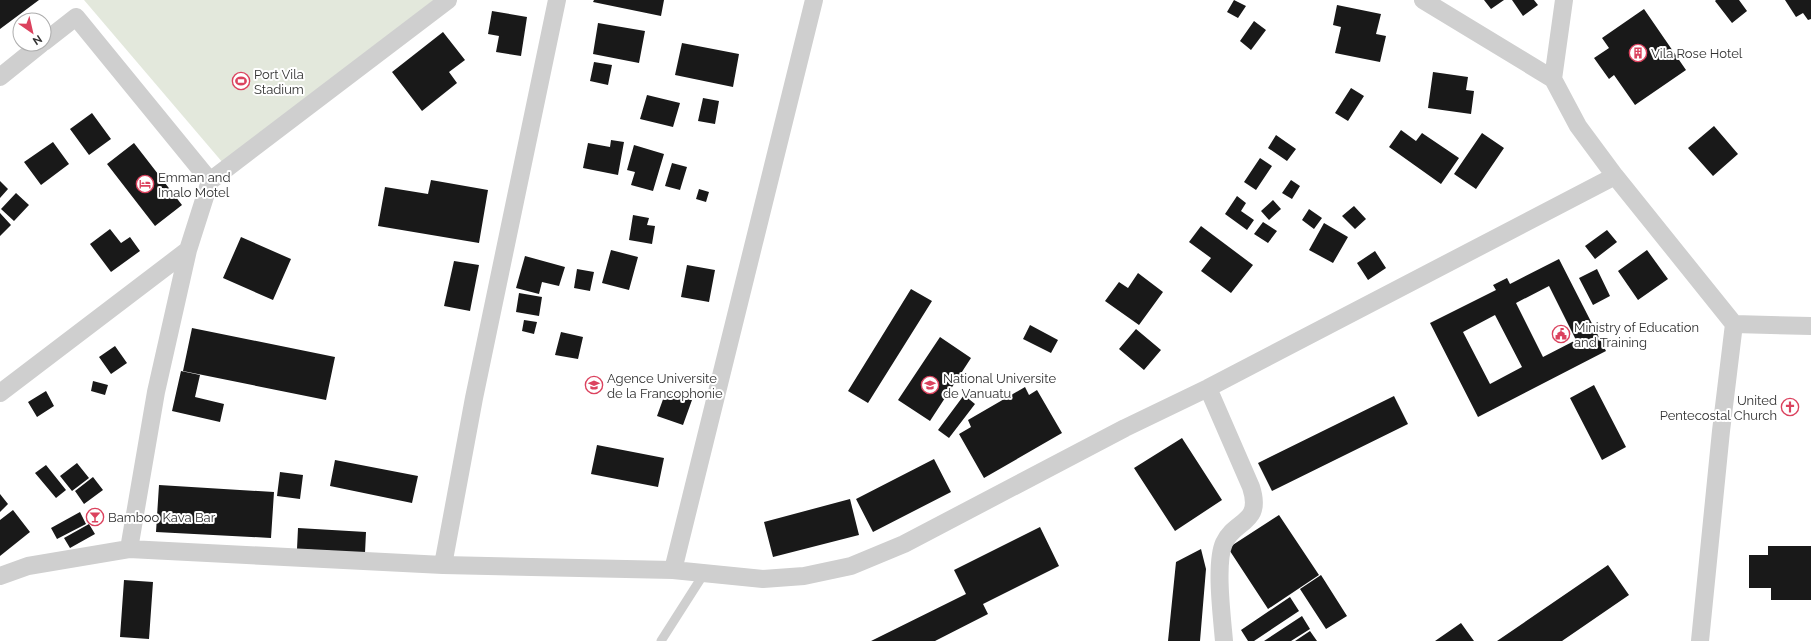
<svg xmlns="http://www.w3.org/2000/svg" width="1811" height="641" viewBox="0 0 1811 641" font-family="Raleway,sans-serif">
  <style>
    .green { fill: #e3e8dc }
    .building { fill: #191919; fill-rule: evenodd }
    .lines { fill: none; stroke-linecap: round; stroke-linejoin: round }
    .lane { stroke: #cfcfcf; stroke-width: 9 }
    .street { stroke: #cfcfcf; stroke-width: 18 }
    .labels { text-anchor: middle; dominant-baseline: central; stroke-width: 4; stroke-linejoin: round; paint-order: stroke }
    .poi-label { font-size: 13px; fill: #323232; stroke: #fff; text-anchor: start }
  </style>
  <rect width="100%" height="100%" fill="#fff"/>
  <path class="green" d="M84 0H434L223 163Z"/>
  <path class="building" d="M0 0H39L0 29Z
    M594 0H664L661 16 593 2Z
    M1234 0 1246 6 1238 18 1227 12Z
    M1484 0H1504L1491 9Z
    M1512 0H1534L1538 5 1523 16Z
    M1716 0H1739L1747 11 1732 23 1715 1Z
    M1785 0H1811V19L1808 20 1803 13 1796 17Z
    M1337 5 1381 14 1376 34 1386 36 1380 62 1335 53 1341 27 1333 25Z
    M1644 9 1686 70 1635 105 1614 75 1609 79 1594 58 1609 48 1602 38Z
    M492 11 527 17 521 56 496 52 499 36 488 34Z
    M1254 21 1266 30 1251 50 1240 41Z
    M598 23 645 31 639 63 593 54Z
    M443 32 465 60 449 72 457 83 422 111 392 72Z
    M682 43 739 54 733 87 675 75Z
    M594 62 612 65 608 85 590 81Z
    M1433 72 1468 77 1466 90 1474 91 1471 114 1428 108Z
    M1351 88 1364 96 1348 121 1335 113Z
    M647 95 680 103 673 127 640 119Z
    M703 98 719 101 715 124 698 121Z
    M92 113 111 139 89 155 70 129Z
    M1714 126 1738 154 1713 176 1688 148Z
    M1401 130 1416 141 1422 133 1459 158 1441 184 1389 147Z
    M1482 133 1504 148 1476 189 1454 174Z
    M1276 135 1296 149 1287 161 1268 148Z
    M611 140 624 142 618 175 583 168 588 143 610 147Z
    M53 142 69 164 41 185 24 162Z
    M134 143 182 205 155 226 107 164Z
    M634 145 664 154 653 191 631 185 635 172 627 170Z
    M1260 158 1272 166 1256 190 1244 182Z
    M672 163 687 167 680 190 665 186Z
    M431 180 488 190 479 243 378 226 385 187 428 194Z
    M1291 180 1300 186 1292 199 1282 193Z
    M0 181 8 189 0 198Z
    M699 189 709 192 706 202 696 199Z
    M16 193 29 205 14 221 1 209Z
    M1237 196 1246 203 1241 211 1254 220 1247 230 1225 214Z
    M1273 200 1281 209 1269 220 1261 211Z
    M1354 206 1366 219 1355 229 1342 216Z
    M1309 209 1322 218 1314 229 1302 220Z
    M0 213 11 225 0 236Z
    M633 215 649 218 647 225 655 226 652 244 629 240Z
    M1263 222 1277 231 1268 243 1254 234Z
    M1324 223 1348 237 1333 263 1309 250Z
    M1201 226 1253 265 1231 293 1201 271 1211 258 1189 242Z
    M110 229 121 243 130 237 140 251 111 272 90 244Z
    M1607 230 1617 242 1595 259 1585 246Z
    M241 237 291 259 273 300 223 278Z
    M611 250 638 257 629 290 602 283Z
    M1647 250 1668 279 1638 300 1618 271Z
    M1375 251 1386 268 1368 280 1357 263Z
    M525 256 565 267 559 286 542 282 539 294 516 288Z
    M1559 259 1606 351 1478 417 1430 323 1496 290 1493 285 1507 278 1510 284ZM1549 286 1576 340 1543 357 1516 303ZM1495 315 1522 367 1490 384 1463 332Z
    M454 261 479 265 470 311 444 306Z
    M687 265 715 270 709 302 681 297Z
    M577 269 594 272 590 291 574 288Z
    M1597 269 1610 296 1593 305 1579 278Z
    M1138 273 1163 292 1139 325 1105 301 1119 282 1128 288Z
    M911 289 932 301 868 403 848 391Z
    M519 293 542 297 539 316 516 312Z
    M524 320 537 322 534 334 522 331Z
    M1030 325 1058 340 1051 353 1023 339Z
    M192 328 335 357 326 400 183 371Z
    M1136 329 1161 350 1144 370 1119 349Z
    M561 332 583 337 578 359 555 355Z
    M940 337 971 358 930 421 898 400Z
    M115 346 127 363 111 374 99 357Z
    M181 371 200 375 195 397 224 404 220 422 172 411Z
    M93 381 108 385 105 395 91 391Z
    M1594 385 1626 447 1602 460 1570 398Z
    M1025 387 1029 395 1037 390 1062 433 984 478 959 434 971 427 968 420Z
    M46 391 54 406 37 417 28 402Z
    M666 391 692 400 683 425 657 416Z
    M964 395 975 404 949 438 938 430Z
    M1394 396 1408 424 1272 491 1258 463Z
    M1182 438 1222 500 1175 531 1134 468Z
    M597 445 664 458 658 487 591 474Z
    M934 459 951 492 873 532 856 499Z
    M335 460 418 476 412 503 330 486Z
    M77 463 89 478 72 491 60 476Z
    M46 465 66 490 56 498 35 473Z
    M280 472 303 475 300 499 277 496Z
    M93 477 103 490 84 504 75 491Z
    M159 485 274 492 271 538 156 532Z
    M0 494 8 504 0 512Z
    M850 499 859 535 773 557 764 522Z
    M13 510 30 532 0 556V520Z
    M80 512 86 524 57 539 51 528Z
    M1279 515 1319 575 1268 609 1228 548Z
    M89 524 95 534 70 548 64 538Z
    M1040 527 1059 566 983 604 988 614 935 641H871L966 594 954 570Z
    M298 528 366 532 365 553 297 549Z
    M1768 546H1811V600H1771V588H1749V555H1768Z
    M1201 549 1206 569 1200 641H1168L1176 562Z
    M1608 565 1629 595 1562 641H1497Z
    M1321 575 1347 616 1326 629 1300 589Z
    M124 580 153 582 149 639 120 637Z
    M1290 597 1299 611 1254 641H1248L1241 630Z
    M1302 616 1310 629 1291 641H1264Z
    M1461 623 1474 641H1435Z
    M1310 631 1317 641H1295Z"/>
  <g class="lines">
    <path class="lane" d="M661 641 705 572"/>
    <path class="street" d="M1423 0 1553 79 1578 126 1615 176 1734 324 1721 431 1700 641
      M44 42 76 17 210 181
      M0 77 41 44
      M1553 79 1564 0
      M1734 324 1811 326
      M1208 388 1251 487C1263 524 1235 519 1224 543 1215 563 1222 617 1224 641
      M0 393 188 250
      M129 549 443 565 673 570 763 579 804 576 851 566 904 544 1125 428 1208 388 1615 176
      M443 565 474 398 557 0
      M673 570 814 0
      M0 576 28 566 129 549 156 392 188 250 210 181 448 0"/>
  </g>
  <defs>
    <symbol id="building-ring" viewBox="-11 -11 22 22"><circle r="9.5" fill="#fff" stroke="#db425e" stroke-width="1.5"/><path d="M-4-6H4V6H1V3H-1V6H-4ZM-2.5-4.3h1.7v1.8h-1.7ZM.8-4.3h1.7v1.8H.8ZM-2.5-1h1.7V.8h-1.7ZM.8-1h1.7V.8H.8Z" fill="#db425e"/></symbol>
    <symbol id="stadium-ring" viewBox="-11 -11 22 22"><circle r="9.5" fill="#fff" stroke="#db425e" stroke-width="1.5"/><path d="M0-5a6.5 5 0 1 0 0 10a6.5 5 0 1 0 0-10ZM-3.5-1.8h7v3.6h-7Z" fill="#db425e"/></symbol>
    <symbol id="hotel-ring" viewBox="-11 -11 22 22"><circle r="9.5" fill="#fff" stroke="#db425e" stroke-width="1.5"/><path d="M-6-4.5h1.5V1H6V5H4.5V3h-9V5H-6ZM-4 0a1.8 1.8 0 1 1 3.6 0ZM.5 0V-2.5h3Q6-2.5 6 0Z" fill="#db425e"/></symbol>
    <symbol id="civic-ring" viewBox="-11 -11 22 22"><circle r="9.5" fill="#fff" stroke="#db425e" stroke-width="1.5"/><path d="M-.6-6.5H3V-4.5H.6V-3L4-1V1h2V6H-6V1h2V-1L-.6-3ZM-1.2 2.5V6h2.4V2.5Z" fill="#db425e"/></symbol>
    <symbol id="university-ring" viewBox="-11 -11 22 22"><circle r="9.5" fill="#fff" stroke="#db425e" stroke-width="1.5"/><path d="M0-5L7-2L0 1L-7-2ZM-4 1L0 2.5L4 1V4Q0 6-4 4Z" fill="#db425e"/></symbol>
    <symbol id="church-ring" viewBox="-11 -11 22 22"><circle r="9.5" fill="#fff" stroke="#db425e" stroke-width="1.5"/><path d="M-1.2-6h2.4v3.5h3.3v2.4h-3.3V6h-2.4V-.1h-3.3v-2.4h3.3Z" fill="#db425e"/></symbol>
    <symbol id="bar-ring" viewBox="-11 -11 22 22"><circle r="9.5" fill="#fff" stroke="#db425e" stroke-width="1.5"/><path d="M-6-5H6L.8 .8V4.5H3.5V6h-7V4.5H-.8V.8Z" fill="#db425e"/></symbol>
  </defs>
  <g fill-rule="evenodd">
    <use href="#building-ring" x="1628" y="43" width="20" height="20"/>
    <use href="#stadium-ring" x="231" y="71" width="20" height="20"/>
    <use href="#hotel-ring" x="135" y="174" width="20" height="20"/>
    <use href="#civic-ring" x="1551" y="324" width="20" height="20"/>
    <use href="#university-ring" x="584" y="375" width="20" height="20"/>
    <use href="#university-ring" x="920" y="375" width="20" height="20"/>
    <use href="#church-ring" x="1780" y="397" width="20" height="20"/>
    <use href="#bar-ring" x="85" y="507" width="20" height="20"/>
  </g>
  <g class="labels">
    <g class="poi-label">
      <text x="1651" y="53">Vila Rose Hotel</text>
      <text x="254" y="74">Port Vila<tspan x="254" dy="15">Stadium</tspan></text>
      <text x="158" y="177">Emman and<tspan x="158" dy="15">Imalo Motel</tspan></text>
      <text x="1574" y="327">Ministry of Education<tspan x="1574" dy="15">and Training</tspan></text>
      <text x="607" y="378">Agence Universite<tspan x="607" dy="15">de la Francophonie</tspan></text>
      <text x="943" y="378">National Universite<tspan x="943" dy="15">de Vanuatu</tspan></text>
      <text x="1777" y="400" text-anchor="end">United<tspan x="1777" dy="15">Pentecostal Church</tspan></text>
      <text x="108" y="517">Bamboo Kava Bar</text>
    </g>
  </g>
  <g transform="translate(32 32) rotate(146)"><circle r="19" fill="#ffffff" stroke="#adadad"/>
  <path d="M0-3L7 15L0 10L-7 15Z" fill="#db425e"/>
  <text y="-6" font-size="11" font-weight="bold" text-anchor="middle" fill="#323232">N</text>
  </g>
</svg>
